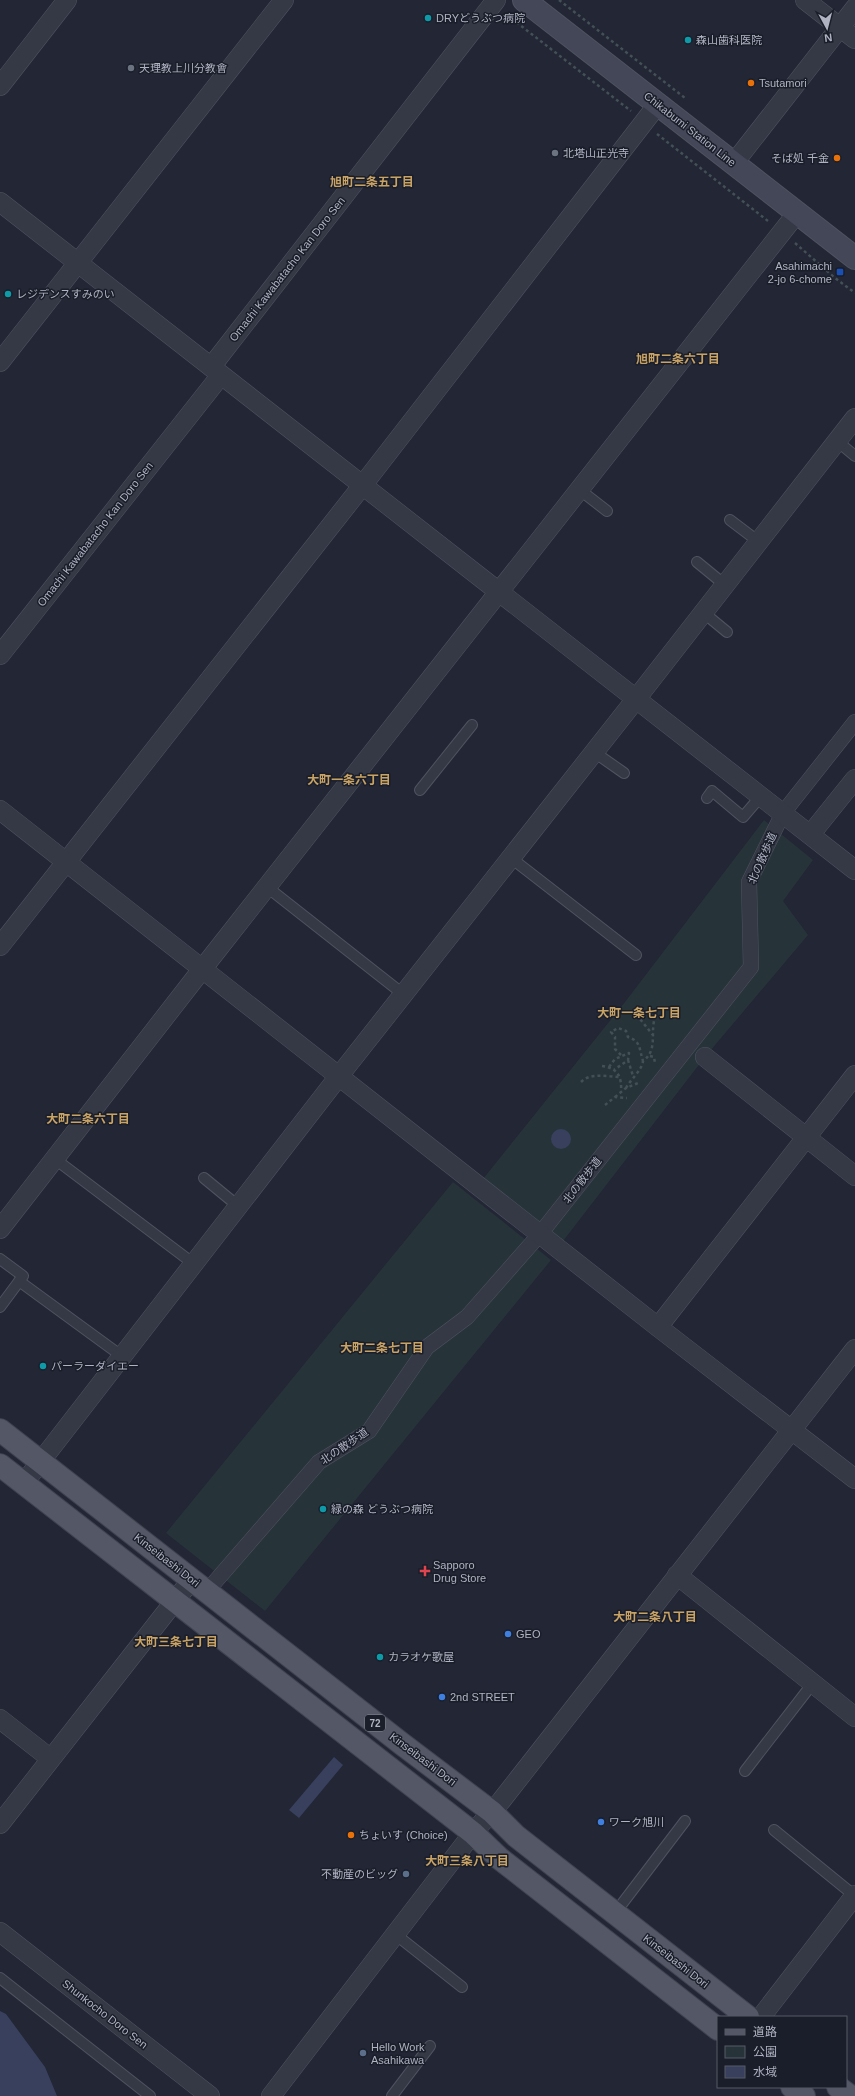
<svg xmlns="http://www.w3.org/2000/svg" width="855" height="2096" viewBox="0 0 855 2096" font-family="Helvetica,'Noto Sans JP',sans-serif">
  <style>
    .green { fill: #263439 }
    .water { fill: #38405d }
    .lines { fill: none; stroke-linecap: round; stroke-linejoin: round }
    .service-casing { stroke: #4f5360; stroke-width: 12 }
    .pedestrian-casing { stroke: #4f5360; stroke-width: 16 }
    .minor-casing { stroke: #4f5360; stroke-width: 20 }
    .secondary-casing { stroke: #4f5360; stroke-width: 24 }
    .primary-casing { stroke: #3e424f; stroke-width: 24 }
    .path { stroke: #435056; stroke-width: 2.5; stroke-dasharray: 3 3; stroke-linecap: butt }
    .service { stroke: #353946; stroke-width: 10 }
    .pedestrian { stroke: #353946; stroke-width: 15 }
    .minor { stroke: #353946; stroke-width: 19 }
    .secondary { stroke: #434758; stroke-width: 22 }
    .primary { stroke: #535766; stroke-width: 22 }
    .culture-dot { fill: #0f9aa8; stroke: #1a1e2a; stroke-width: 1.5 }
    .worship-dot { fill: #6b7280; stroke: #1a1e2a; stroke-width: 1.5 }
    .food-dot { fill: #e8710a; stroke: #1a1e2a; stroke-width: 1.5 }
    .transit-dot { fill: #1a4fb4; stroke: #1a1e2a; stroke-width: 1.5 }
    .health-dot { fill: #e0444e; stroke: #1a1e2a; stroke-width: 1.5 }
    .shop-dot { fill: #3f7fe0; stroke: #1a1e2a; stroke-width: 1.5 }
    .service-dot { fill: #5c6f8a; stroke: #1a1e2a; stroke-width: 1.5 }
    .labels { text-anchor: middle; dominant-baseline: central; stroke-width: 3; stroke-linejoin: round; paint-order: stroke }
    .shield { fill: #1a1e2a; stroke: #828694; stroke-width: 1 }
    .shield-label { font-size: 10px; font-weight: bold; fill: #afb3c2 }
    .poi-label { font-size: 11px; fill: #afb3c2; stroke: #1a1e2a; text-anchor: start }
    .street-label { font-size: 11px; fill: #afb3c2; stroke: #1a1e2a }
    .neighbourhood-label { font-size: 12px; font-weight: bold; fill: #c9a364; stroke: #1a1e2a }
  </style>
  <rect width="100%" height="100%" fill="#222635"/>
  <path class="green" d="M764 820 813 860 783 901 808 935 705 1057 560 1245 483 1179 625 1002Z
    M453 1182 551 1260 265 1611 166 1533Z"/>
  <path class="water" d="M551 1139a10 10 0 1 1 20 0a10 10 0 1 1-20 0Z
    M334 1757 343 1765 299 1818 289 1810Z
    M0 2011 6 2014 45 2067 57 2096H0Z"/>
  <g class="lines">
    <defs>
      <path id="service" d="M837 441 855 456
        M580 490 607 511
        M730 520 759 542
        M697 562 725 585
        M704 613 727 632
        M594 752 624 773
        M420 790 472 725
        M707 798 712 791 743 817 761 796
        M511 858 636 955
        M267 887 403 994
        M55 1159 194 1264
        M204 1178 238 1206
        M0 1259 23 1276 0 1307
        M19 1281 123 1357
        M745 1771 813 1683
        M774 1830 855 1896
        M615 1913 685 1821
        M395 1934 462 1987
        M0 1978 150 2096
        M392 2096 430 2046"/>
      <path id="pedestrian" d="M214 1583 319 1462 369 1431 427 1347 467 1317 540 1234 751 967 749 882 783 813 855 722"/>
      <path id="minor" d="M805 0 855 39
        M0 86 67 0
        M734 163 855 8
        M0 202 855 870
        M0 362 284 0
        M211 367 496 0
        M0 655 221 375
        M0 810 658 1327 855 1479
        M810 835 855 779
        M0 946 362 486 658 104
        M705 1057 855 1176
        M0 1229 203 968 797 213
        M658 1327 855 1075
        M24 1483 339 1076 636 699 855 418
        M677 1575 855 1717
        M0 1719 51 1759
        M0 1824 192 1579
        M0 1932 210 2096
        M761 2017 855 1895
        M271 2096 473 1833 501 1801 855 1349"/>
      <path id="secondary" d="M524 0 855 258"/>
      <path id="primary" d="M0 1430 402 1744 492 1812 516 1836 748 2017
        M0 1465 473 1833 499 1858 718 2029
        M792 2087 804 2096
        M838 2087 850 2096"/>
    </defs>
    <use href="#service" class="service-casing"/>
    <use href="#pedestrian" class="pedestrian-casing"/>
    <use href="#minor" class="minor-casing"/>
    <use href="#secondary" class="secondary-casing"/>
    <use href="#primary" class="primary-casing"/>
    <path class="path" d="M559 0 685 98
      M507 15 631 111
      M657 134 768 221
      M795 243 835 278 855 293
      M637 1008 640 1019 653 1035
      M621 1055 615 1049V1037L611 1032 618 1028 626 1031 628 1037C641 1041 639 1049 643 1061
      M650 1056 654 1057 655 1063
      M628 1060 633 1076
      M602 1066C618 1068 622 1077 621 1092
      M609 1067 615 1059 629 1053 628 1060 614 1070
      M581 1082C591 1072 607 1077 621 1077
      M626 1088C631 1079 642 1070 643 1061 657 1051 651 1036 654 1021
      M615 1097 626 1088 638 1083
      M605 1105 615 1097 627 1098"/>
    <use href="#service" class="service"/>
    <use href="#pedestrian" class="pedestrian"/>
    <use href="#minor" class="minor"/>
    <use href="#secondary" class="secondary"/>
    <use href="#primary" class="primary"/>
  </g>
  <g class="culture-dot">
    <circle cx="428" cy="18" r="4"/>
    <circle cx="688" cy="40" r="4"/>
    <circle cx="8" cy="294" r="4"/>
    <circle cx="43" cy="1366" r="4"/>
    <circle cx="323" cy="1509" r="4"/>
    <circle cx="380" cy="1657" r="4"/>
  </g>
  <g class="worship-dot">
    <circle cx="131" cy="68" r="4"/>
    <circle cx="555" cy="153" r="4"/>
  </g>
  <g class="food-dot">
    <circle cx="751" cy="83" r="4"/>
    <circle cx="837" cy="158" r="4"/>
    <circle cx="351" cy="1835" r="4"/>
  </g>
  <rect class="transit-dot" x="836" y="268" width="8" height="8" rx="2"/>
  <path class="health-dot" d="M423 1565h4v4h4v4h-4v4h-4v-4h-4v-4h4z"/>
  <g class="shop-dot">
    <circle cx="508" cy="1634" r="4"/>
    <circle cx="442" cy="1697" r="4"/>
    <circle cx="601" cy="1822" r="4"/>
  </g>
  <g class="service-dot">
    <circle cx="406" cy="1874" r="4"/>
    <circle cx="363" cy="2053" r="4"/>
  </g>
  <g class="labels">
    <rect class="shield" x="365" y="1715" width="20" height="16" rx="3"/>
    <g class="shield-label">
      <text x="375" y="1723">72</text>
    </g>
    <g class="poi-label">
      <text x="436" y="18">DRYどうぶつ病院</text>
      <text x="696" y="40">森山歯科医院</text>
      <text x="139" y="68">天理教上川分教會</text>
      <text x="759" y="83">Tsutamori</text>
      <text x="563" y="153">北塔山正光寺</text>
      <text x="829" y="158" text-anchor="end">そば処 千金</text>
      <text x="832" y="266" text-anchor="end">Asahimachi<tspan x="832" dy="13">2-jo 6-chome</tspan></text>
      <text x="16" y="294">レジデンスすみのい</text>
      <text x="51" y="1366">パーラーダイエー</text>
      <text x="331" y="1509">緑の森 どうぶつ病院</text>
      <text x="433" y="1565">Sapporo<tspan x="433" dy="13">Drug Store</tspan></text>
      <text x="516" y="1634">GEO</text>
      <text x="388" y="1657">カラオケ歌屋</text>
      <text x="450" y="1697">2nd STREET</text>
      <text x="609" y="1822">ワーク旭川</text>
      <text x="359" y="1835">ちょいす (Choice)</text>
      <text x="398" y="1874" text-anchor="end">不動産のビッグ</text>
      <text x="371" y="2047">Hello Work<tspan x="371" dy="13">Asahikawa</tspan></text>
    </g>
    <g class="street-label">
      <text transform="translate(690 129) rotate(38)">Chikabumi Station Line</text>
      <text transform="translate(287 269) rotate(-52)">Omachi Kawabatacho Kan Doro Sen</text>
      <text transform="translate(95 534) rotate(-52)">Omachi Kawabatacho Kan Doro Sen</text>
      <text transform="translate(762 858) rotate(-66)">北の散歩道</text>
      <text transform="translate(582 1180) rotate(-52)">北の散歩道</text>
      <text transform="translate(344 1446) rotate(-34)">北の散歩道</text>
      <text transform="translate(167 1560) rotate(38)">Kinseibashi Dori</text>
      <text transform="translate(423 1759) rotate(37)">Kinseibashi Dori</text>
      <text transform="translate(676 1961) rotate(38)">Kinseibashi Dori</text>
      <text transform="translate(105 2014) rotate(38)">Shunkocho Doro Sen</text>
    </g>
    <g class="neighbourhood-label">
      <text x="372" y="182">旭町二条五丁目</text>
      <text x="678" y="359">旭町二条六丁目</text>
      <text x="349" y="780">大町一条六丁目</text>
      <text x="639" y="1013">大町一条七丁目</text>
      <text x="88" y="1119">大町二条六丁目</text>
      <text x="382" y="1348">大町二条七丁目</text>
      <text x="655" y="1617">大町二条八丁目</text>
      <text x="176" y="1642">大町三条七丁目</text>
      <text x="467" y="1861">大町三条八丁目</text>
    </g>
  </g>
  <rect x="717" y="2016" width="130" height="72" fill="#1a1e2a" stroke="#565a67"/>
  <rect x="725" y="2029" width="20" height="6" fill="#535766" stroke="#565a67"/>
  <text x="753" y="2036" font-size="12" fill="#afb3c2">道路</text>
  <rect x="725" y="2046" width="20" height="12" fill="#263439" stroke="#565a67"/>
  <text x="753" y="2056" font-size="12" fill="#afb3c2">公園</text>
  <rect x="725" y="2066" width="20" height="12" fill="#38405d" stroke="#565a67"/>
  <text x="753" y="2076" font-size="12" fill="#afb3c2">水域</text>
  <g transform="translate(827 28) rotate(173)" stroke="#1a1e2a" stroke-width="3" paint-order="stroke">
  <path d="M0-3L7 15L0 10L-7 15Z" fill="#afb3c2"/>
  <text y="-6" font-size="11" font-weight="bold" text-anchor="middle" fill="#afb3c2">N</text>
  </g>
</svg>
